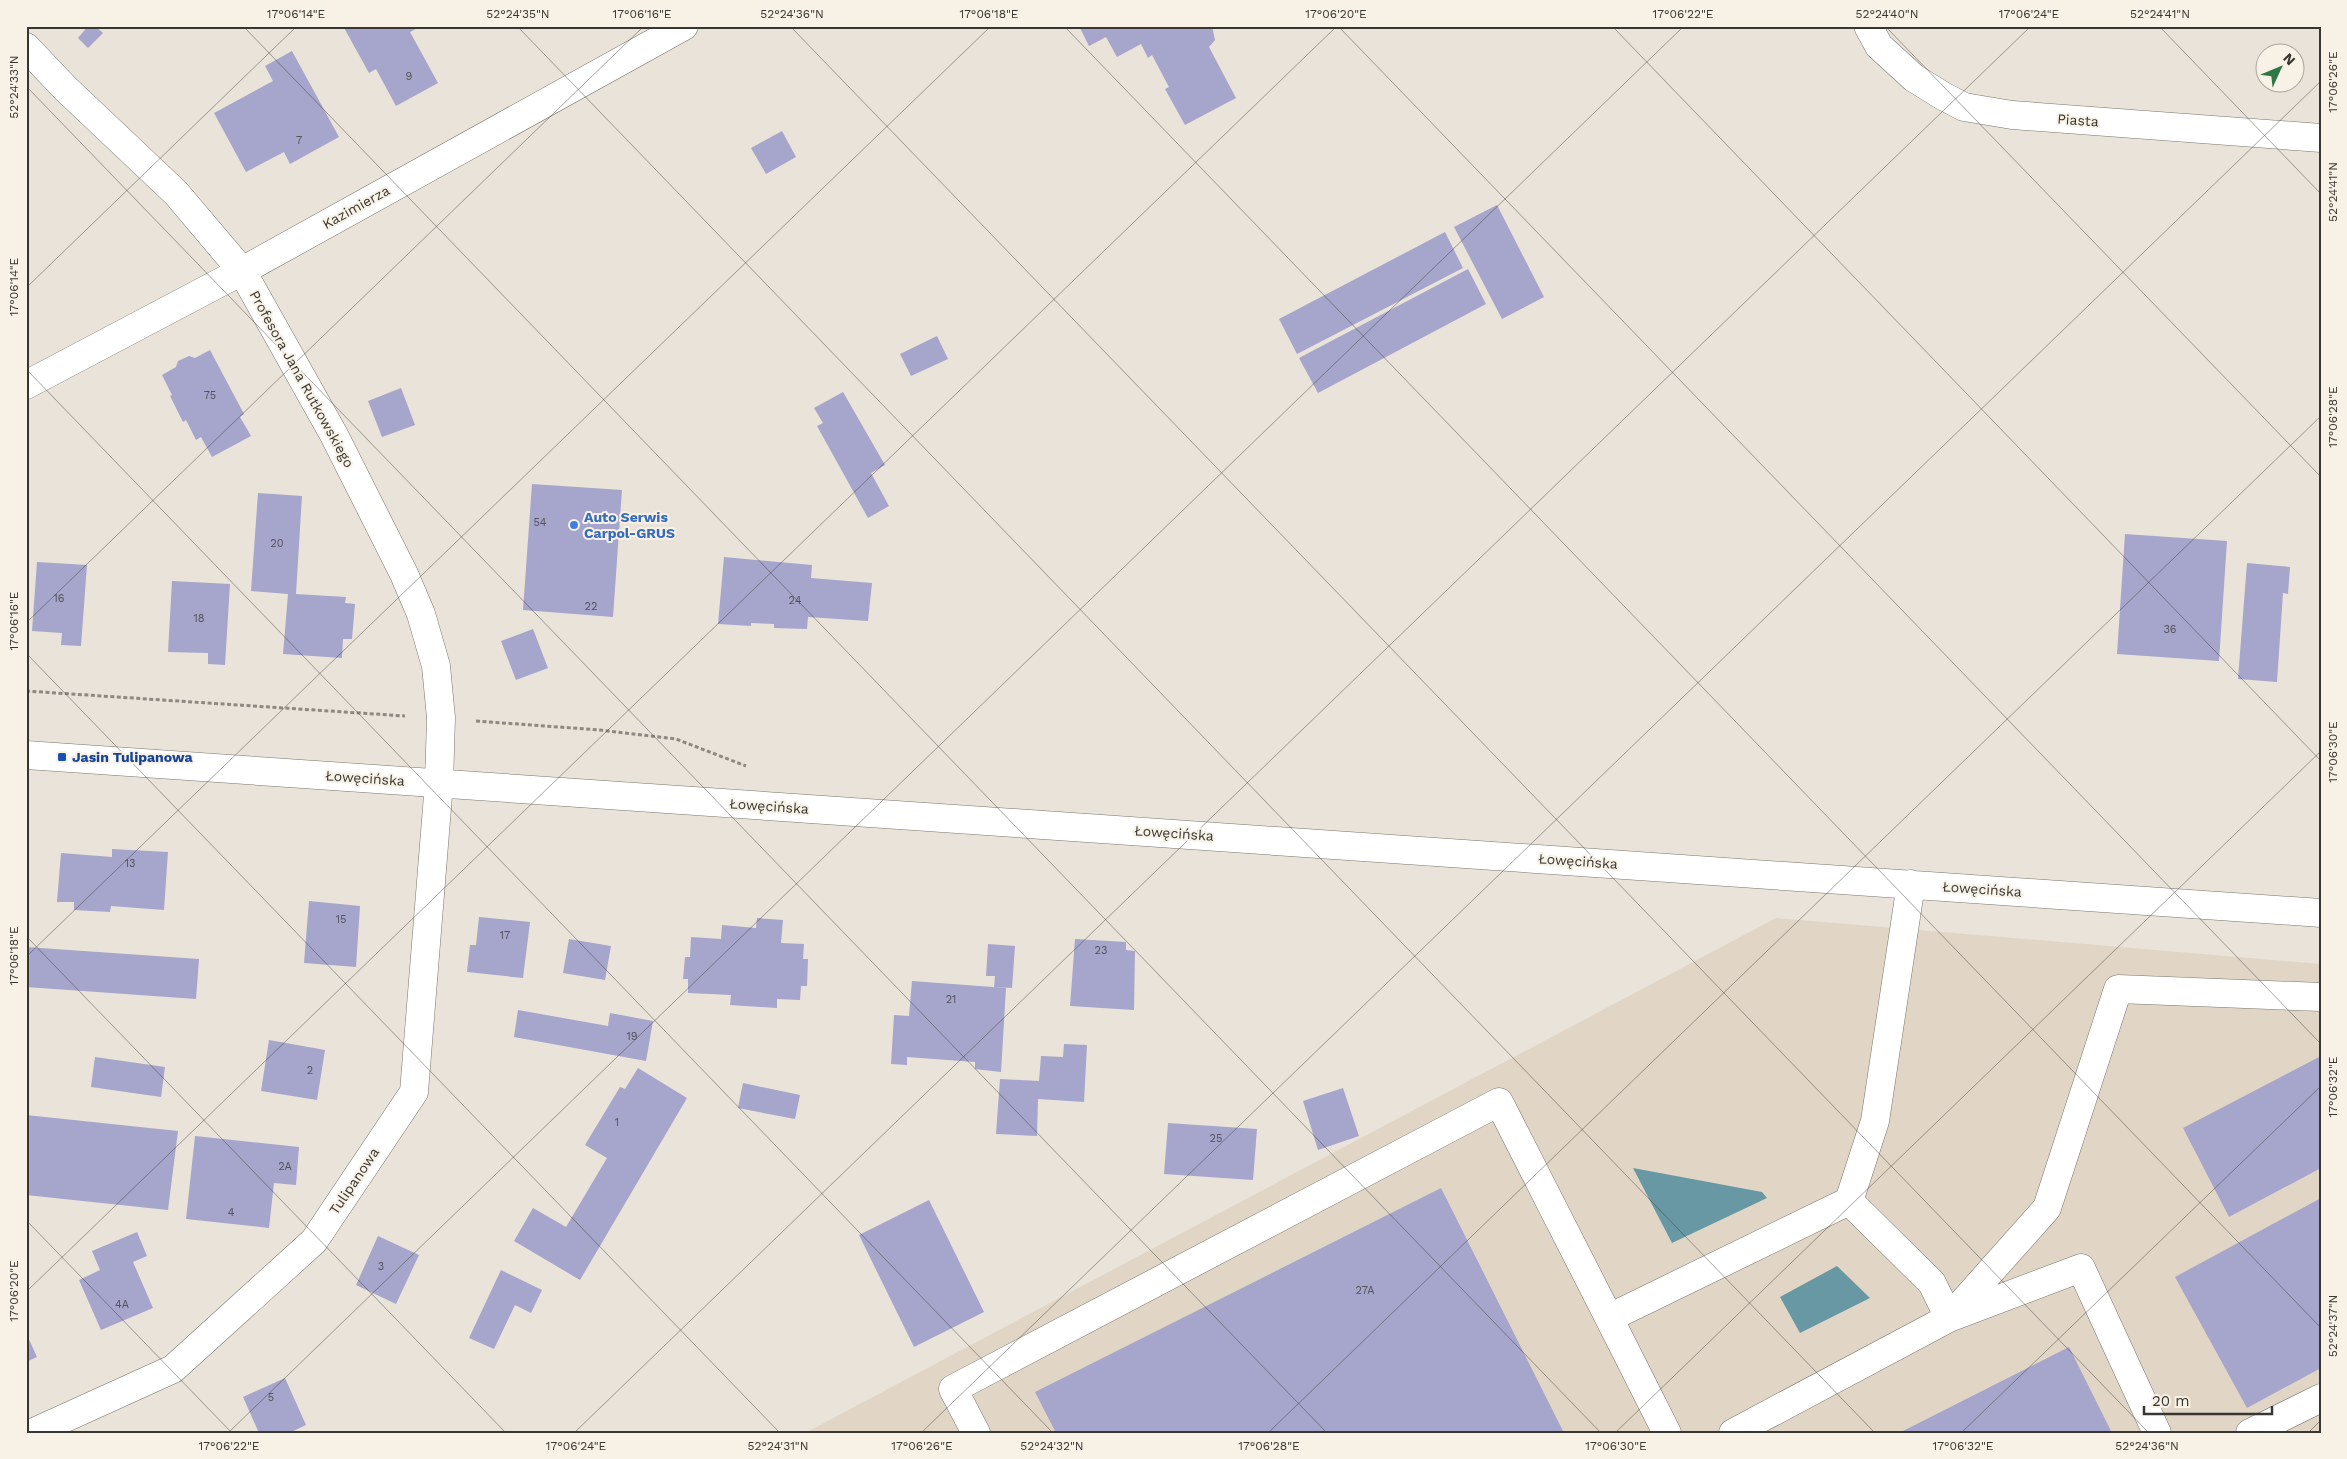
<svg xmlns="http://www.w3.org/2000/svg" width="2347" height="1459" viewBox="0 0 2347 1459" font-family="'Work Sans',sans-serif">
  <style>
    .built { fill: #e1d6c6 }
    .water { fill: #6798a4 }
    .building { fill: #a6a5cb }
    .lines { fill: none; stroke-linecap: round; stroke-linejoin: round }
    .minor-casing { stroke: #7a756c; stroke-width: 29 }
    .path { stroke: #8d8982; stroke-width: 3; stroke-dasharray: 4 2.5; stroke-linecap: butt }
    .minor { stroke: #fff; stroke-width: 28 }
    .ticks { fill: none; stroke: #383632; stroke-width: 1; stroke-opacity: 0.45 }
    .shop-dot { fill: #3f7fe0; stroke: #f7f1e6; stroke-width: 2 }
    .transit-dot { fill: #1a4fb4; stroke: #f7f1e6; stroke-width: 2 }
    .labels { text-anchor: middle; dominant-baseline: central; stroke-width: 4; stroke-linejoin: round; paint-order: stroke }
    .number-label { font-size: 11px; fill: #545258 }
    .street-label { font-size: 14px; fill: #383632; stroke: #f7f1e6 }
    .shop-label { font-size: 14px; font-weight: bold; fill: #366cbe; stroke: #f7f1e6; text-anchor: start }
    .transit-label { font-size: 14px; font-weight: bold; fill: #164399; stroke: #f7f1e6; text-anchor: start }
    .neatline { fill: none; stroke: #383632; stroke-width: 2 }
    .ticks-label { font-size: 12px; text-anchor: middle; fill: #383632 }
  </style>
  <rect width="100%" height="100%" fill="#eae3d9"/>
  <path class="built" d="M1776 918 2321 964V1433H805Z"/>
  <path class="water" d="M1633 1168 1762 1192 1767 1198 1672 1243Z
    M1837 1266 1870 1298 1800 1333 1780 1297Z"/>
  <path class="building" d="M88 26H95L103 33 88 48 78 38Z
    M343 26H421L410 32 438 83 396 106 376 69 369 73Z
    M1079 26H1212L1215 40 1209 47 1236 98 1185 125 1165 89 1169 87 1152 55 1148 58 1141 44 1117 57 1106 37 1089 46Z
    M292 51 339 137 290 164 284 152 246 172 214 113 273 81 265 66Z
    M782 131 796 157 766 174 751 148Z
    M1497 205 1544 297 1502 319 1454 227Z
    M1445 232 1463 268 1297 354 1279 319Z
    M1468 269 1486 304 1318 393 1299 358Z
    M937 336 948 359 911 376 900 354Z
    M210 350 244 414 240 417 251 436 212 457 201 437 196 440 186 420 183 422 170 396 172 395 162 375 176 367 178 361 189 356 195 358Z
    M401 388 415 425 382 437 368 401Z
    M843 392 885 465 871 473 889 506 868 518 817 426 823 423 814 408Z
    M532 484 622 490 613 617 523 610Z
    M258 493 302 496 296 594 346 597 345 603 355 604 352 639H343L342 658 283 654 288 594 251 591Z
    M2125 534 2227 541 2219 661 2117 654Z
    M724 557 812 565 811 578 872 583 868 621 808 617 807 629 774 628V624L751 623V626L718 624Z
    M37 562 87 565 81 646 61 645 62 633 32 631Z
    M2247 563 2290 567 2288 594 2283 593 2277 682 2238 679Z
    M172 581 230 584 225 665 208 664V653L168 652Z
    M533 629 548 668 516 680 501 641Z
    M112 849 168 852 164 910 111 906 110 912 74 910V902H57L61 853 112 857Z
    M309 901 360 906 356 967 304 963Z
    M479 917 530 922 523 978 467 972 470 945H476Z
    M757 918 783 920 781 943 804 944 803 959H808L807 986H801L800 1000 777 999V1008L730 1005 731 995 688 993V979H683L685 957H690L691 937 721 939 722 925 756 928Z
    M569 939 611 946 605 980 563 973Z
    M1075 939 1126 942V950L1135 951 1134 1010 1070 1006Z
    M988 944 1015 946 1012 988 994 987 995 976H986Z
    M26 947 199 959 196 999 26 987Z
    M912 981 1006 988 1001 1072 975 1069V1062L907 1057V1065L891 1064 894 1015 909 1016Z
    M518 1010 608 1026 610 1013 653 1021 646 1061 514 1037Z
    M269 1040 325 1050 317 1100 261 1091Z
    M1064 1044 1087 1045 1084 1102 1038 1099 1037 1136 996 1134 1000 1079 1039 1081 1041 1056 1063 1057Z
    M2321 1056V1168L2229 1217 2183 1128Z
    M95 1057 165 1067 161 1097 91 1087Z
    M638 1068 687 1098 580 1280 514 1241 533 1208 566 1227 607 1158 585 1145 620 1087 625 1089Z
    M743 1083 800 1095 795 1119 738 1108Z
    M1343 1088 1359 1136 1318 1150 1303 1101Z
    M26 1115 178 1131 168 1210 26 1195Z
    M1168 1123 1257 1129 1253 1180 1164 1174Z
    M195 1136 299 1147 296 1185 274 1183 269 1228 186 1219Z
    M1441 1188 1564 1433H1056L1035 1392Z
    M2321 1198V1368L2247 1408 2175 1277Z
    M929 1200 984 1312 914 1347 859 1235Z
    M137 1232 147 1256 133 1262 153 1308 101 1330 79 1280 100 1270 92 1251Z
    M378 1236 419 1255 396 1304 356 1285Z
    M501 1270 542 1290 531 1313 515 1305 494 1349 469 1338Z
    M26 1333 37 1357 26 1362Z
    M2069 1347 2112 1433H1899Z
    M285 1378 306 1425 289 1433H259L243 1397Z"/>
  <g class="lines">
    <defs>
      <path id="minor" d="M1868 26 1879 46 1914 78 1943 96 1964 107 2012 115 2321 138
        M26 47 65 88 176 193 242 271 334 435 404 574 421 614 436 666 441 718 439 783 414 1092 314 1241 173 1369 32 1433
        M26 385 242 271 684 26
        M26 755 2321 913
        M1849 1201 1932 1283 1949 1318 2081 1268 2157 1433
        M1609 1318 1667 1433
        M976 1433 953 1389 1499 1102 1609 1318 1849 1201 1875 1121 1911 884
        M1733 1433 1949 1318 2047 1208 2118 989 2321 997
        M2250 1433 2321 1398"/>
    </defs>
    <use href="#minor" class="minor-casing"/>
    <path class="path" d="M26 691 405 716
      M476 721 600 730 676 739 746 766"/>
    <use href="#minor" class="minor"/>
  </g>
  <path class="ticks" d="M243 26 1601 1433M517 26 1875 1433M790 26 2149 1433M1064 26 2321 1328M1338 26 2321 1044M1612 26 2321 761M1885 26 2321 477M2159 26 2321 194M26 86 1327 1433M26 288 297 26M26 369 1053 1433M26 623 644 26M26 653 780 1433M26 936 506 1433M26 957 991 26M26 1220 232 1433M26 1292 1337 26M228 1433 1684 26M574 1433 2031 26M921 1433 2321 81M1268 1433 2321 416M1615 1433 2321 751M1961 1433 2321 1086M2308 1433 2321 1420"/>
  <circle class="shop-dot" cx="574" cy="525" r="5"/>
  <rect class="transit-dot" x="57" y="752" width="10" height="10" rx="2.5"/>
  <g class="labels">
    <g class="number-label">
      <text x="409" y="76">9</text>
      <text x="299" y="140">7</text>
      <text x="210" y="395">75</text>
      <text x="540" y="522">54</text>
      <text x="277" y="543">20</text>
      <text x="59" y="598">16</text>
      <text x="795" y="600">24</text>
      <text x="591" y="606">22</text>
      <text x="199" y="618">18</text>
      <text x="2170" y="629">36</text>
      <text x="130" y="863">13</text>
      <text x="341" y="919">15</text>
      <text x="505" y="935">17</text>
      <text x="1101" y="950">23</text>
      <text x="951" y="999">21</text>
      <text x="632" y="1036">19</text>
      <text x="310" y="1070">2</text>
      <text x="617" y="1122">1</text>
      <text x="1216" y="1138">25</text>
      <text x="285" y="1166">2A</text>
      <text x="231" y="1212">4</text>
      <text x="381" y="1266">3</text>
      <text x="1365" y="1290">27A</text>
      <text x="122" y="1304">4A</text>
      <text x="271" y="1397">5</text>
    </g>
    <g class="street-label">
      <text transform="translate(2078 120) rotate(4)">Piasta</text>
      <text transform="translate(356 207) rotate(-29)">Kazimierza</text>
      <text transform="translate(302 379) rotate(61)">Profesora Jana Rutkowskiego</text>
      <text transform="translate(365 778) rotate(4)">Łowęcińska</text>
      <text transform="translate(769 806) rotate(4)">Łowęcińska</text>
      <text transform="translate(1174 833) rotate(4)">Łowęcińska</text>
      <text transform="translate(1578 861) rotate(4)">Łowęcińska</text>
      <text transform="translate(1982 889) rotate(4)">Łowęcińska</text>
      <text transform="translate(354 1181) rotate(-56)">Tulipanowa</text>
    </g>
    <g class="shop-label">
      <text x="584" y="517">Auto Serwis<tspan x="584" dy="16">Carpol-GRUS</tspan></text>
    </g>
    <g class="transit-label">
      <text x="72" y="757">Jasin Tulipanowa</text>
    </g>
  </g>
  <rect width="2347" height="1459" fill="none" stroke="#f7f1e6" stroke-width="55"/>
  <g transform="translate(2280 68) rotate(46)"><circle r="24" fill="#f7f1e6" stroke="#aba69e"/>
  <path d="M0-4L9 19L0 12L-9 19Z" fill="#2f7744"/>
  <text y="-8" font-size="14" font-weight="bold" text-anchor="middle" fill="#383632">N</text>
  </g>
  <path d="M2144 1406v8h128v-8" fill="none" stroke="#383632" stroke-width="2.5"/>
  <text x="2152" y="1406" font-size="15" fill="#383632" stroke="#f7f1e6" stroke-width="4" paint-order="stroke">20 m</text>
  <rect x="28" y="28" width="2292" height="1404" class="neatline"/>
  <g class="ticks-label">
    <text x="296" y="18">17°06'14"E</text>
    <text x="518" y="18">52°24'35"N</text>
    <text x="642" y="18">17°06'16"E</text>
    <text x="792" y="18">52°24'36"N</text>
    <text x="989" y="18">17°06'18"E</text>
    <text x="1336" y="18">17°06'20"E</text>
    <text x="1683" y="18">17°06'22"E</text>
    <text x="1887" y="18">52°24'40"N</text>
    <text x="2029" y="18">17°06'24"E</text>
    <text x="2160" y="18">52°24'41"N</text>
    <text transform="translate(2333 82) rotate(-90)" y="4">17°06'26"E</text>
    <text transform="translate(14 87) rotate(-90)" y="4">52°24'33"N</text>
    <text transform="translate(2333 192) rotate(-90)" y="4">52°24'41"N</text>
    <text transform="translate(14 287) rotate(-90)" y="4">17°06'14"E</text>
    <text transform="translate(2333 417) rotate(-90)" y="4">17°06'28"E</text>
    <text transform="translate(14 621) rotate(-90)" y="4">17°06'16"E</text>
    <text transform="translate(2333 752) rotate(-90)" y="4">17°06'30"E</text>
    <text transform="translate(14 956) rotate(-90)" y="4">17°06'18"E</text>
    <text transform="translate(2333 1087) rotate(-90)" y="4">17°06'32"E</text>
    <text transform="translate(14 1291) rotate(-90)" y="4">17°06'20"E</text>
    <text transform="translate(2333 1326) rotate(-90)" y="4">52°24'37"N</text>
    <text x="229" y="1450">17°06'22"E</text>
    <text x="576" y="1450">17°06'24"E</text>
    <text x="778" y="1450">52°24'31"N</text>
    <text x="922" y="1450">17°06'26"E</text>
    <text x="1052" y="1450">52°24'32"N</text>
    <text x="1269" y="1450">17°06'28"E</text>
    <text x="1616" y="1450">17°06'30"E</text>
    <text x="1963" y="1450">17°06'32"E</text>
    <text x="2147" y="1450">52°24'36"N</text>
  </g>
</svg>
